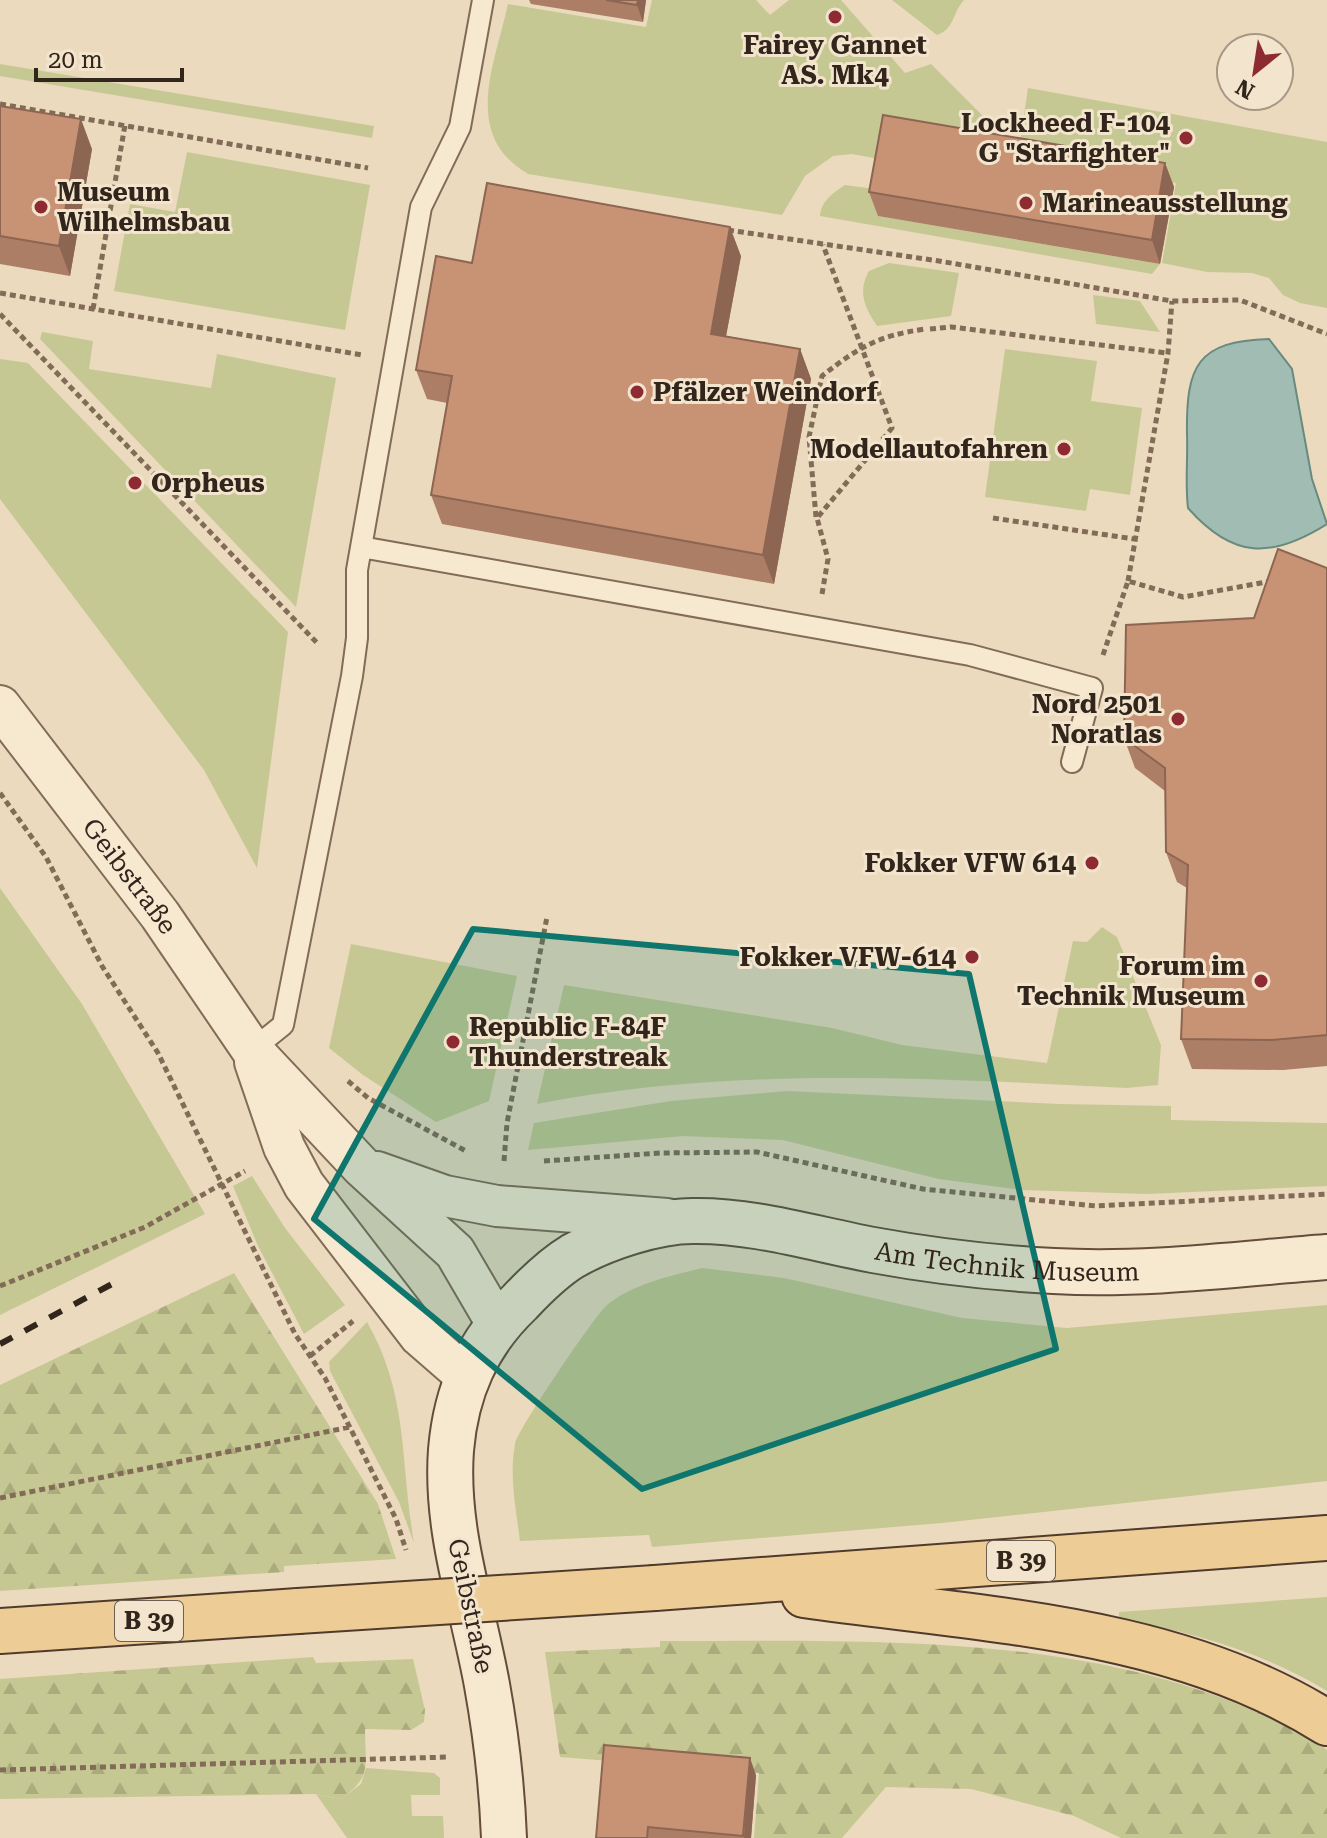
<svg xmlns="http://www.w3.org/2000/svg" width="1327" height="1838" viewBox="0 0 1327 1838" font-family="'Roboto Serif',serif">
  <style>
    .grass { fill: #c6c893 }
    .forest { fill: url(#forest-firs) }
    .water { fill: #a1bdb3; stroke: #698a7f; stroke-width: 2 }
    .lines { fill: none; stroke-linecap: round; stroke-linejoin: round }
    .lane-casing { stroke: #826b57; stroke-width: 24 }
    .street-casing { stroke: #826b57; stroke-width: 44 }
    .secondary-casing { stroke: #644d3b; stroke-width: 48 }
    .primary-casing { stroke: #503a2c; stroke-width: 48 }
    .path { stroke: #826b57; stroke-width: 5; stroke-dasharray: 6 4; stroke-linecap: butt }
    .lane { stroke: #f7e8d0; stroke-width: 20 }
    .street { stroke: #f7e8d0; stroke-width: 40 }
    .secondary { stroke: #f7e8d0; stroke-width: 44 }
    .primary { stroke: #eecc96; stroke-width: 44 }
    .rail { stroke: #32251c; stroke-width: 6; stroke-dasharray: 14 14; stroke-linecap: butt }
    .primary-bridge-casing { stroke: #503a2c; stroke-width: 48; stroke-linecap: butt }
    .primary-bridge { stroke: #eecc96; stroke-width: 44 }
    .wall { fill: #ac7e65 }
    .shaded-wall { fill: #8c6652 }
    .building { fill: #c89275; stroke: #8c6652; stroke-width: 2 }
    .marked { fill: #0f766e; fill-opacity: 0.2; stroke: #0f766e; stroke-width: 6; stroke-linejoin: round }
    .poi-dot { fill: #8e2a32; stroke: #f3e5cd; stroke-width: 3 }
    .labels { text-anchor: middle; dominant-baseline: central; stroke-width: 6; stroke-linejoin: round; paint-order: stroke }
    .shield { fill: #f3e5cd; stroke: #6c5f51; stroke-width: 2 }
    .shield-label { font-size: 24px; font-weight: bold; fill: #32251c }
    .poi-label { font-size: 26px; font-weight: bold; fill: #32251c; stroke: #f3e5cd; text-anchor: end }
    .street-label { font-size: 26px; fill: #32251c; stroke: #f3e5cd }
  </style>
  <defs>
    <pattern id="forest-firs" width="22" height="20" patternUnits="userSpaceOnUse" patternTransform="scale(2)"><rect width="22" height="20" fill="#c6c893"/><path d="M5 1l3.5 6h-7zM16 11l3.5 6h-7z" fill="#abac7e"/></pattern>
  </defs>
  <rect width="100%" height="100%" fill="#ebdabe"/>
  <path class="grass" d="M652 0H756L770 15 789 0H841L905 73 931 64 984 117 990 152 884 160 852 154 833 156 805 176 782 215 528 174C461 135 495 64 508 4L646 27Z
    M892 0H964C952 13 955 29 937 35Z
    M0 64 374 126 372 138 0 76Z
    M1028 88 1327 142V308L1300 303 1283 295 1269 278 1252 273 1207 272 1162 263 1176 183 1018 156Z
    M187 152 370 185 345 330 114 291 130 204 175 212Z
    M845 185 883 190 879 216 1160 264 1152 274 820 216C821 201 833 193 845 185Z
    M889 263 959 273 951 316 877 326C865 307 857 293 869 271Z
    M1093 295 1140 301 1160 332 1096 324Z
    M42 332 93 341 89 369 211 388 217 354 336 378 296 607 40 339Z
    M1005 349 1097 361 1091 401 1142 408 1130 495 1090 489 1086 511 985 497Z
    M0 359 28 363 288 632 257 868 204 770 0 499Z
    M0 888 82 1004 205 1214 0 1315Z
    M1102 927 1117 937 1161 1045 1158 1085 1127 1088C930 1078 732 1066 537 1104L564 985 832 1028 902 1045 1047 1063 1073 941 1087 942Z
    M351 944 517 976 489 1101 436 1122 363 1075 329 1048Z
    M787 1091 1060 1104 1171 1106V1120L1327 1123V1186L1147 1194 1021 1190 939 1179 783 1140 683 1136 528 1150 534 1123 671 1101Z
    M252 1176 285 1228 345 1305 304 1334 258 1246 233 1186Z
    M702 1268 784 1278 962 1318 1067 1328 1327 1305V1481L942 1523 652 1547 649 1535 520 1541C516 1509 509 1476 515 1444 517 1430 594 1317 606 1306 631 1284 671 1276 702 1268Z
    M367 1322C409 1395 400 1462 414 1543L399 1502 330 1371 329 1362Z
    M1327 1597V1691C1262 1652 1193 1632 1119 1619V1612Z
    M366 1768 434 1773 440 1778V1795H411L412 1816H443L444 1838H347L316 1794 341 1799 361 1784Z"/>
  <path class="forest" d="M234 1273 378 1504 396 1559 284 1566V1572L0 1591V1385Z
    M660 1641C852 1641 1067 1632 1247 1708 1273 1720 1304 1732 1327 1750V1838H1121L1074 1816 971 1789 886 1787 842 1838H754L759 1773 560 1757 545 1652 660 1647Z
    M313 1657 316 1663 413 1659 425 1710 424 1722 411 1730 365 1729C365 1765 373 1776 341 1799L316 1794 0 1799V1679Z"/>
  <path class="water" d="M1269 339 1292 369 1312 479 1327 524C1271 559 1233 559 1188 508 1185 483 1188 459 1187 434 1186 366 1197 341 1269 339Z"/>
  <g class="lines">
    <defs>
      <path id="lane" d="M361 547 970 655 1092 688 1072 762
        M252 1050 283 1025 352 676 357 638V570L421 207 460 127 483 0"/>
      <g id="street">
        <path id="s1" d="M0 706 160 915 252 1050 362 1167 455 1252 497 1324"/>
        <path d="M255 1062 284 1147 304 1185 420 1336 466 1376"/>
        <path d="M377 1172 445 1196 497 1206 667 1219"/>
      </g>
      <g id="secondary">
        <path id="s2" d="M504 1838C502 1787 496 1735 487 1685 473 1607 445 1531 451 1450 456 1391 477 1343 520 1302 536 1285 553 1268 573 1256 605 1238 656 1221 693 1221 754 1220 814 1239 873 1250 933 1261 993 1268 1054 1271 1145 1276 1237 1264 1327 1257"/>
      </g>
      <path id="primary" d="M655 1588 1327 1538
        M804 1595C980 1620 1174 1626 1327 1723
        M0 1631 298 1611"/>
    </defs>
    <use href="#lane" class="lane-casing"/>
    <use href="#street" class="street-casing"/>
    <use href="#secondary" class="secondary-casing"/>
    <use href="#primary" class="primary-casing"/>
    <path class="path" d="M0 104 368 168
      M728 230 939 261 1172 301 1240 300 1327 334
      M0 293 362 355
      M93 309 125 125
      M0 314 319 645
      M930 329 951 327 1167 353
      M816 517 809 437 822 376C859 347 877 336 925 329
      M993 518 1134 539
      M1128 581 1168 353 1172 301
      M822 594 828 559 817 518 892 428 823 245
      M1103 655 1128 581 1183 597 1272 581
      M0 793 46 857 102 966 158 1053 295 1334 325 1378 396 1519 406 1550
      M348 1081 368 1098 466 1151
      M504 1161 507 1123 547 917
      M544 1161 660 1153 757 1152 923 1189 1096 1206 1327 1194
      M0 1286 145 1227 245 1171
      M310 1356 353 1321
      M0 1498 350 1427
      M0 1770 449 1757"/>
    <use href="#lane" class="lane"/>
    <use href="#street" class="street"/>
    <use href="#secondary" class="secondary"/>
    <use href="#primary" class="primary"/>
    <path class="rail" d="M0 1344 112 1284"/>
    <defs>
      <path id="primary-bridge" d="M298 1611 655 1588"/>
    </defs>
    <use href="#primary-bridge" class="primary-bridge-casing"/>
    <use href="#primary-bridge" class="primary-bridge"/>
  </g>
  <path class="wall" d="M529 0H646L643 22 531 4Z
    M0 106 92 149 70 276 0 264Z
    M1165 163 1174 187 1160 264 878 216 869 192Z
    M741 256 726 336 800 349 811 379 774 584 442 524 431 495 447 403 427 399 416 370 472 263Z
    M1327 568V1066L1283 1070 1192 1069 1181 1039 1187 888 1177 882 1166 852 1165 791 1135 768 1124 738 1254 618Z
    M756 1775 751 1838H596Z"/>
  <path class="shaded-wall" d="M638 0H646L643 22 637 5Z
    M81 119 92 149 70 276 59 246Z
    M1165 163 1174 187 1160 264 1152 240Z
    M730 227 741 256 721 363 711 334Z
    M800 349 811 379 774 584 763 555Z
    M750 1758 756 1775 751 1838H744Z"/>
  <path class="building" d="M606 0H638L637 5Z
    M0 106 81 119 59 246 0 236Z
    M883 115 1165 163 1152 240 869 192Z
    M487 183 730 227 711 334 800 349 763 555 431 495 452 376 416 370 436 256 472 263Z
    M1278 549 1327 568V1035L1272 1040 1181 1039 1188 865 1166 852 1165 768 1124 738 1126 625 1254 618Z
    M604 1745 750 1758 743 1836 648 1827 647 1838H596Z"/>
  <path class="marked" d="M473 929 969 974 1056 1349 642 1489 314 1219Z"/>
  <g class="poi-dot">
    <circle cx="835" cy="17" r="8"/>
    <circle cx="1186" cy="138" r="8"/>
    <circle cx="1026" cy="203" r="8"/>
    <circle cx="41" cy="207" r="8"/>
    <circle cx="637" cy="392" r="8"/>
    <circle cx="1064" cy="449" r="8"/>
    <circle cx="135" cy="483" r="8"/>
    <circle cx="1178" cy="719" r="8"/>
    <circle cx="1092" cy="863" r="8"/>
    <circle cx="972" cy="957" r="8"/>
    <circle cx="1261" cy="981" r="8"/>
    <circle cx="453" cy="1042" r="8"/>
  </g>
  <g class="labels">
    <g class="shield">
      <rect x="987" y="1541" width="68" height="40" rx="6"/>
      <rect x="115" y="1601" width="68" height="40" rx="6"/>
    </g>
    <g class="shield-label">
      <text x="1021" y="1561">B 39</text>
      <text x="149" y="1621">B 39</text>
    </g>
    <g class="poi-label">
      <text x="835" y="45" text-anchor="middle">Fairey Gannet<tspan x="835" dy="30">AS. Mk4</tspan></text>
      <text x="1170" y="123">Lockheed F-104<tspan x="1170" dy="30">G "Starfighter"</tspan></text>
      <text x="57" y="192" text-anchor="start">Museum<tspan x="57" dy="30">Wilhelmsbau</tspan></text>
      <text x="1042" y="203" text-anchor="start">Marineausstellung</text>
      <text x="653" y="392" text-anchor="start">Pfälzer Weindorf</text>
      <text x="1048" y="449">Modellautofahren</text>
      <text x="151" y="483" text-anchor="start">Orpheus</text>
      <text x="1162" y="704">Nord 2501<tspan x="1162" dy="30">Noratlas</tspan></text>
      <text x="1076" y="863">Fokker VFW 614</text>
      <text x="956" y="957">Fokker VFW-614</text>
      <text x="1245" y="966">Forum im<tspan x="1245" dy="30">Technik Museum</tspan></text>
      <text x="469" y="1027" text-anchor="start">Republic F-84F<tspan x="469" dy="30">Thunderstreak</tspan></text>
    </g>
    <g class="street-label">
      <text stroke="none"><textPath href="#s1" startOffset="214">Geibstraße</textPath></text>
      <text stroke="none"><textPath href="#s2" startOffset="1074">Am Technik Museum</textPath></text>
      <text transform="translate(471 1606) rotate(78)">Geibstraße</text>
    </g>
  </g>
  <g transform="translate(1255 72) rotate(210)"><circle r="38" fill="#f3e5cd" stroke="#a69886" stroke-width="2"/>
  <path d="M0-6L14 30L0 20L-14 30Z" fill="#8e2a32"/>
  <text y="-12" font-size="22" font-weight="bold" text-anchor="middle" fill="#32251c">N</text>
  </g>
  <path d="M36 68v12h146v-12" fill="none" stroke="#32251c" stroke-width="4"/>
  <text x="48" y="68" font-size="24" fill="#32251c" stroke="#f3e5cd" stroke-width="6" paint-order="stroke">20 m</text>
</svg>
